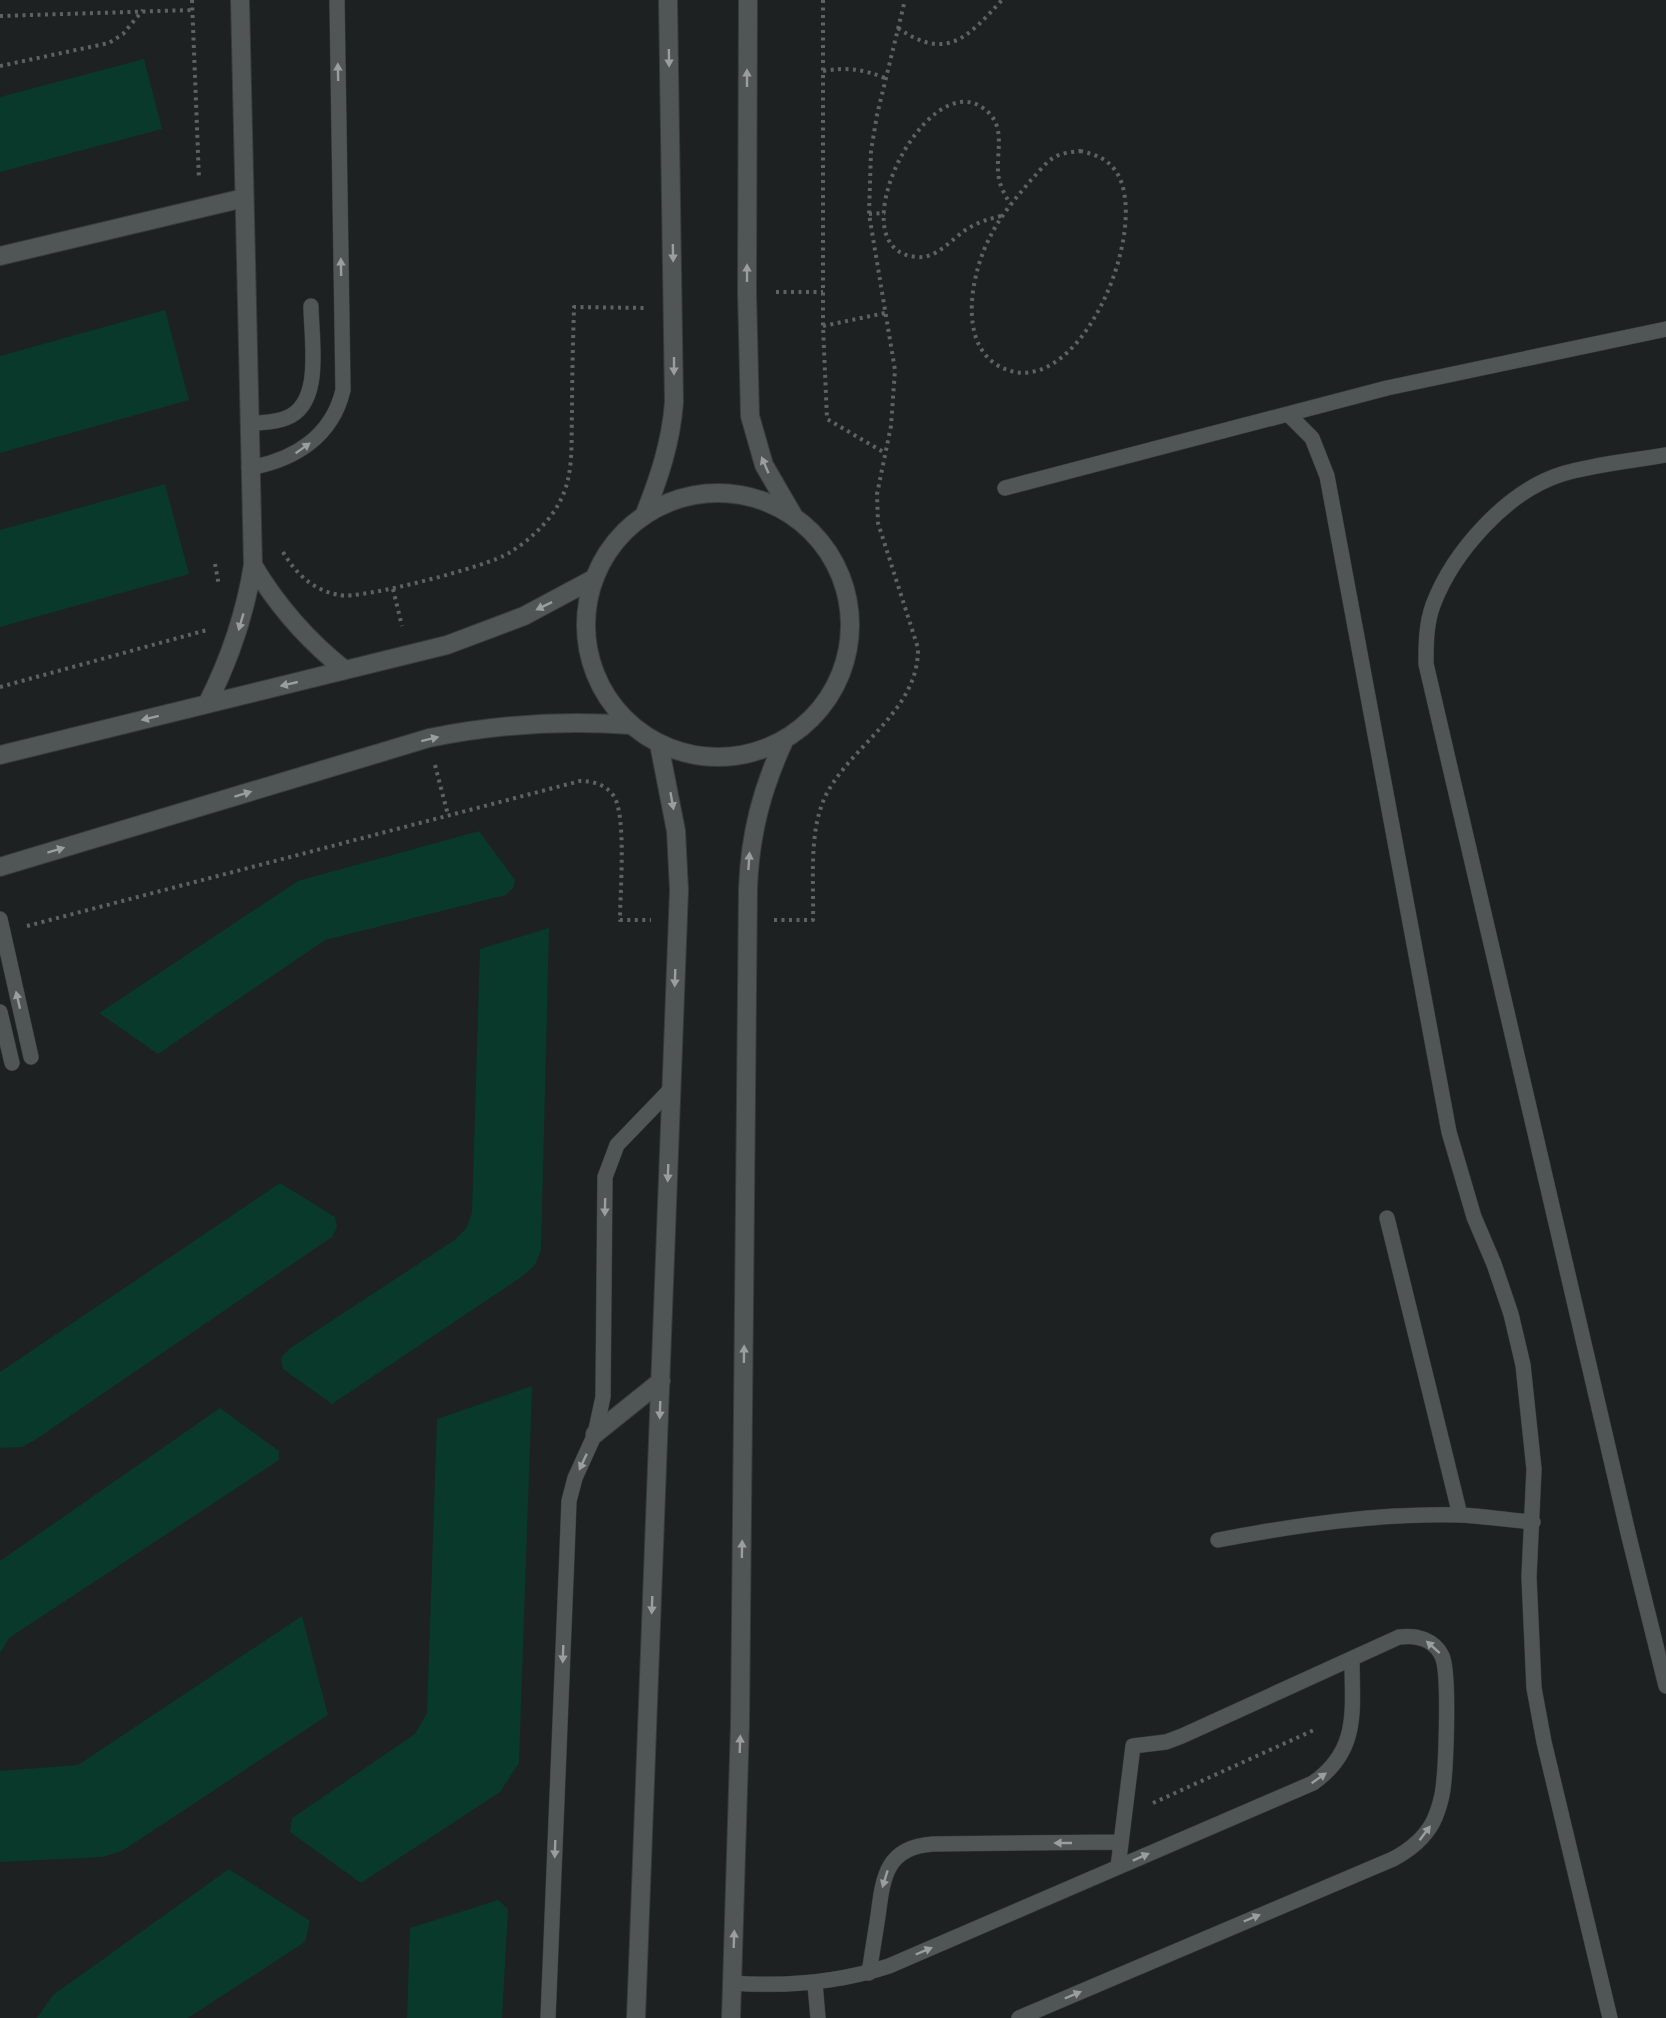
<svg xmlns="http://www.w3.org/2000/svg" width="1666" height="2018" viewBox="0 0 1666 2018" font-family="'Source Sans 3',sans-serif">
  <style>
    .building { fill: #09392a }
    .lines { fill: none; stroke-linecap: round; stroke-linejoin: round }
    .lane-casing { stroke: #383b3b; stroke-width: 16 }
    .street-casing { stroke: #383b3b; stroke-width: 20 }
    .path { stroke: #5e6262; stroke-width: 4; stroke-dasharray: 3 4.5; stroke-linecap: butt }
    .lane { stroke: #505555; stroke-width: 15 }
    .street { stroke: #505555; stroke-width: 18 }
    .oneway { fill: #9a9e9e }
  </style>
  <rect width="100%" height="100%" fill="#1d2121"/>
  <path class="building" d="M144 59 162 129 0 172V97Z
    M165 310 189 400 0 453V356Z
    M165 484 189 574 0 627V530Z
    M479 831 515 880 514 887 506 895 325 940 158 1054 99 1013 298 881Z
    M549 928 541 1250 535 1265 520 1278 332 1404 283 1369 281 1358 289 1349 456 1239 467 1227 472 1212 480 949Z
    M280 1183 335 1217 337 1227 332 1237 35 1440 22 1447 0 1448V1372Z
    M532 1386 519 1763 500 1792 361 1883 290 1832 292 1818 415 1734 427 1713 437 1419Z
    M220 1408 279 1451V1460L9 1638 0 1653V1561Z
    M302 1616 328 1715 122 1851 102 1857 0 1862V1771L78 1765Z
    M229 1869 310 1921 305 1942 188 2018H37L53 1995Z
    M498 1900 508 1909 502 2018H407L410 1928Z"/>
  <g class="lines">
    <defs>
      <path id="lane" d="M1289 415 1312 438 1327 476 1449 1132 1474 1217 1494 1264 1511 1314 1523 1365 1534 1469 1529 1577 1534 1688 1544 1742 1610 2018
        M249 424C260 422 275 423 286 418 324 404 311 339 311 306
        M1666 455C1632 461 1595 464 1562 474 1507 491 1453 552 1433 605 1426 624 1426 644 1426 664L1629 1537 1666 1686
        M249 468C294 460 332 437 343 390L337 0
        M1005 488 1387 388 1666 329
        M0 919 31 1057
        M0 1012 12 1063
        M1387 1218 1460 1515
        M1218 1540C1297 1525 1378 1513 1460 1515 1484 1516 1508 1520 1533 1522
        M869 1973C872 1954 875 1935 878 1916 883 1877 886 1847 933 1844L1121 1842
        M732 1983C787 1987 837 1983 889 1966L1313 1783C1360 1750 1352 1710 1352 1659
        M815 1984 818 2018
        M548 2018 567 1553 569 1501 575 1478 595 1434 603 1397 605 1177 617 1145 671 1089
        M1019 2018 1393 1859C1410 1850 1424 1839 1433 1822 1437 1814 1440 1804 1442 1795 1446 1774 1450 1673 1442 1656 1434 1639 1416 1635 1399 1637L1182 1736 1166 1742 1133 1746 1118 1867"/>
      <path id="street" d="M748 0 747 292 750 416 764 465 793 515
        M0 256 244 198
        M586 625a132 132 0 1 1 264 0a132 132 0 1 1-264 0Z
        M644 516C659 478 671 443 674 402L668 0
        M253 565C278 607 307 640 345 670
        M207 704C230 659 245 615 253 565L240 0
        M0 755 447 645 524 616 595 578
        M0 867 429 738C497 724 562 720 631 725
        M595 1434 661 1381
        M636 2018 679 890 676 831 659 744
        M731 2018 740 1724 748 888C750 834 762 788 785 739"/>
    </defs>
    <use href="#lane" class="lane-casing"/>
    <use href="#street" class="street-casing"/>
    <path class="path" d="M192 0 199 179
      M823 0V326L827 419 885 453
      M0 16 192 10
      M898 28C947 62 968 37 1002 0
      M0 66 109 43 123 34 143 10
      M823 71C847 67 864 69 887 79
      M1080 151C1094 154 1106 158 1115 170 1155 224 1077 413 997 365 957 340 972 270 991 235 1001 215 1016 198 1031 180 1038 173 1045 163 1053 158 1061 153 1071 152 1080 151Z
      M869 214 885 213
      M1001 216C989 219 978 222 967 229 951 239 937 259 917 257 834 251 925 66 983 108 1009 126 994 154 999 179 1001 189 1006 196 1010 204
      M776 292H823
      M823 326 885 313
      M283 552C296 574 313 590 339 595 361 600 489 566 509 553 530 540 552 520 562 497 574 472 571 440 572 412 572 377 573 342 574 307L645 308
      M215 564 219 586
      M393 589 402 626
      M0 687 207 630
      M435 765 448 815
      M774 920H813C814 880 808 829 827 793 854 743 919 710 918 648L878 523 877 494 891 426 895 370 869 214 871 151 877 115 905 0
      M27 926 580 781C592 781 605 784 613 795 627 813 620 893 620 920H651
      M1153 1803 1314 1730"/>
    <use href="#lane" class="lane"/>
    <use href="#street" class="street"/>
  </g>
  <defs><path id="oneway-solid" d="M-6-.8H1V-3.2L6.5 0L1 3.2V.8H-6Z" transform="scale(1.5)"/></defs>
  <g class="oneway">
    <use href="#oneway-solid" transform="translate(669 58) rotate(89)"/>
    <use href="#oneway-solid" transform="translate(338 72) rotate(-91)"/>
    <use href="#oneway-solid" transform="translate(747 78) rotate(-90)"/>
    <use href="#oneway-solid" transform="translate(673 253) rotate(89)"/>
    <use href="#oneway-solid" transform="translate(341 267) rotate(-91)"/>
    <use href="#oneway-solid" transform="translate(747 273) rotate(-90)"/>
    <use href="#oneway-solid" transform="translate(674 366) rotate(90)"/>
    <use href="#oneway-solid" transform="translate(303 448) rotate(-35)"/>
    <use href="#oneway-solid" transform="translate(765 465) rotate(-113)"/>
    <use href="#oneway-solid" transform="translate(544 606) rotate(154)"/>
    <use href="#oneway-solid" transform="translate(241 622) rotate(106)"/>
    <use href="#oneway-solid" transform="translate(289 684) rotate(167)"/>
    <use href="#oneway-solid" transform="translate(150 718) rotate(166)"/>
    <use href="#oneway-solid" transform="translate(430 739) rotate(-14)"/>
    <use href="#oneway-solid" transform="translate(243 794) rotate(-17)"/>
    <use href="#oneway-solid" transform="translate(672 801) rotate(80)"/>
    <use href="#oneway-solid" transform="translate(56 850) rotate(-17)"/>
    <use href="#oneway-solid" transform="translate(749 861) rotate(-86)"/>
    <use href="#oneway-solid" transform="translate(675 978) rotate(92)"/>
    <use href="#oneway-solid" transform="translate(18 1000) rotate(-103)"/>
    <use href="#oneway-solid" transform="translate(668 1173) rotate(92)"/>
    <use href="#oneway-solid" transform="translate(605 1207) rotate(91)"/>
    <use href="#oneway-solid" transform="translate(744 1354) rotate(-89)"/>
    <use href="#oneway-solid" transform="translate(660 1410) rotate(92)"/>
    <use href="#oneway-solid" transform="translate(583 1462) rotate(115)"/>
    <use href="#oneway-solid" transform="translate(742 1549) rotate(-89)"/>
    <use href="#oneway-solid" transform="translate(652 1605) rotate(92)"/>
    <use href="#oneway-solid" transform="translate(1433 1647) rotate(-138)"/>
    <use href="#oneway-solid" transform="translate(563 1654) rotate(92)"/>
    <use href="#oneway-solid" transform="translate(740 1744) rotate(-88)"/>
    <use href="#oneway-solid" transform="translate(1319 1778) rotate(-35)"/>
    <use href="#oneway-solid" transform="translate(1425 1833) rotate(-53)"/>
    <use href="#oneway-solid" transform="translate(1063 1843) rotate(180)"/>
    <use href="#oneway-solid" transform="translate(555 1849) rotate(92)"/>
    <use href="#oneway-solid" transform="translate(1141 1857) rotate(-24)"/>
    <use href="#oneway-solid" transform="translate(885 1879) rotate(107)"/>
    <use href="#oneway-solid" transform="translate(1252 1918) rotate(-23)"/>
    <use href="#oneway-solid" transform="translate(734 1939) rotate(-88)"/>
    <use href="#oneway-solid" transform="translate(924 1951) rotate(-23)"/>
    <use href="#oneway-solid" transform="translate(1073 1995) rotate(-23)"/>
  </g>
</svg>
